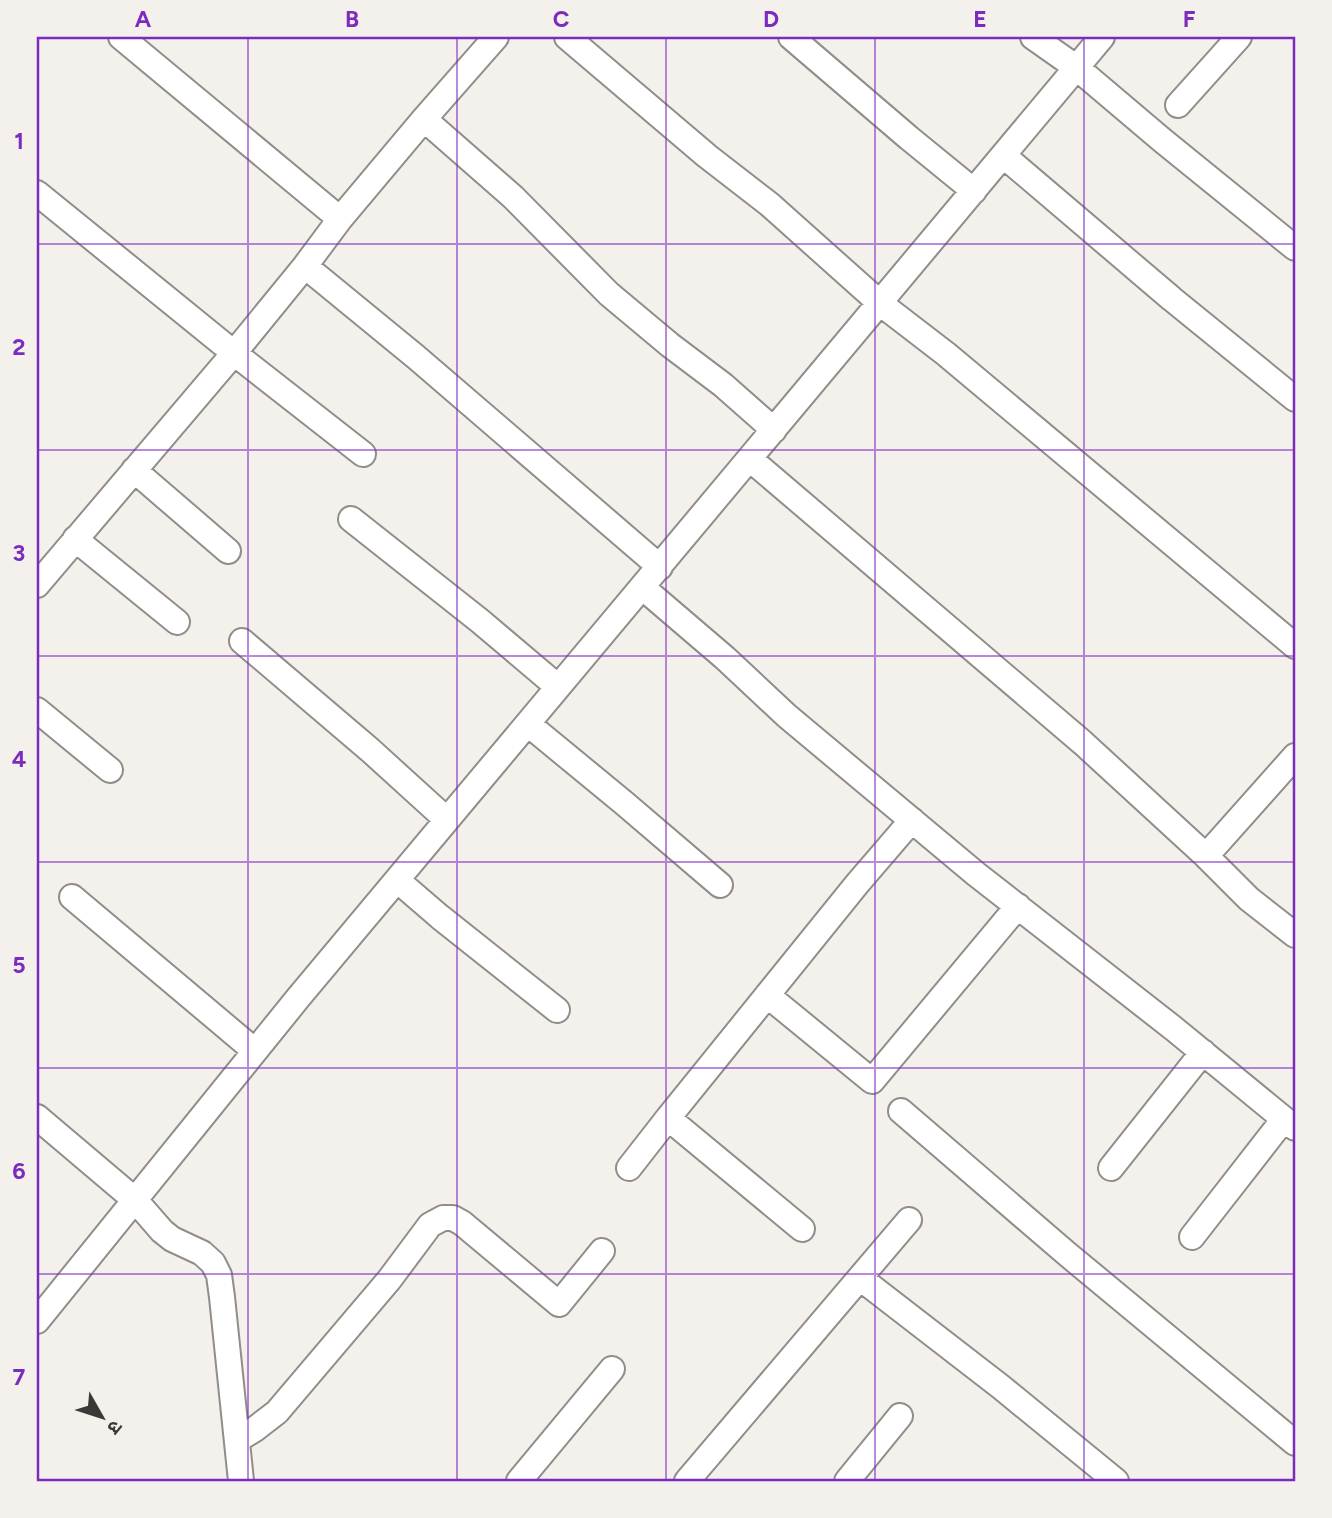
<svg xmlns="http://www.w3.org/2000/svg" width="1332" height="1518" viewBox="0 0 1332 1518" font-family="Figtree,'Noto Sans Devanagari',sans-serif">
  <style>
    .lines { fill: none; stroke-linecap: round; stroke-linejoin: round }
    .street-casing { stroke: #918d89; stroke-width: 28 }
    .street { stroke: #fff; stroke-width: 24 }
    .grid { fill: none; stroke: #7b2cbf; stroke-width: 2; stroke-opacity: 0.55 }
    .neatline { fill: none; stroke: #7b2cbf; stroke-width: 2.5 }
    .grid-label { font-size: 23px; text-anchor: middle; font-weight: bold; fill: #7b2cbf }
  </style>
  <rect width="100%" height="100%" fill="#f4f0ec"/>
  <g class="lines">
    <defs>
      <path id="street" d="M121 37 340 219
        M567 37 707 156 769 204 881 304 946 354 1295 646
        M791 37 909 138 974 191
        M1033 37 1077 68 1162 140 1295 248
        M1178 105 1239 37
        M424 119 513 197 609 294 670 345 723 385 774 430
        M1004 156 1172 299 1295 399
        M37 193 234 353 363 454
        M305 266 416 357 660 567
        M750 459 1083 743 1206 856 1249 899 1295 935
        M134 470 228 551
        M351 519 480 621 558 687
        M75 539 177 622
        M37 585 234 353 305 266 340 219 424 119 496 37
        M642 587 725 658 787 716 976 874 1173 1028 1295 1128
        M242 641 370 750 447 820
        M37 710 110 770
        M528 724 624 803 720 885
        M1206 856 1295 756
        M397 880 440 917 557 1010
        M72 897 255 1051
        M767 995 872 1081 1018 906
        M901 1111 1066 1253 1295 1443
        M37 1117 135 1200 162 1231 172 1239 202 1253 213 1263 219 1275 222 1297 241 1481
        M668 1118 857 884 912 820
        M629 1168 668 1118 802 1229
        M1111 1168 1203 1052
        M1192 1237 1284 1119
        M860 1278 1001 1387 1116 1481
        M37 1321 298 998 1102 37
        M237 1440 255 1429 277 1412 389 1280 430 1225 443 1218H453L462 1223 559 1304 602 1251
        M519 1481 612 1369
        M687 1481 909 1220
        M847 1481 900 1416"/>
    </defs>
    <use href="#street" class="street-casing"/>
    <use href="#street" class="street"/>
  </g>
  <path class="grid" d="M248 37V1481M457 37V1481M666 37V1481M875 37V1481M1084 37V1481M37 244H1295M37 450H1295M37 656H1295M37 862H1295M37 1068H1295M37 1274H1295"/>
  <rect width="1332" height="1518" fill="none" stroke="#f4f0ec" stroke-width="77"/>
  <g transform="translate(102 1417) rotate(129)" stroke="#f4f0ec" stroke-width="5" paint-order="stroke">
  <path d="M0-5L12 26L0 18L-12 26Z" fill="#3b3937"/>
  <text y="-10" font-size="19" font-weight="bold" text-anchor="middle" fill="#3b3937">उ</text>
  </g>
  <rect x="38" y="38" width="1256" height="1442" class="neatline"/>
  <g class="grid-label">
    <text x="143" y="27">A</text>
    <text x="352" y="27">B</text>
    <text x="561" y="27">C</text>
    <text x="771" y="27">D</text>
    <text x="980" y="27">E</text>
    <text x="1189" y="27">F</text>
    <text x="19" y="149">1</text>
    <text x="19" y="355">2</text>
    <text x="19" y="561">3</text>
    <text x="19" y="767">4</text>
    <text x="19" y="973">5</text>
    <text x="19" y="1179">6</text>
    <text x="19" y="1385">7</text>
  </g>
</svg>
